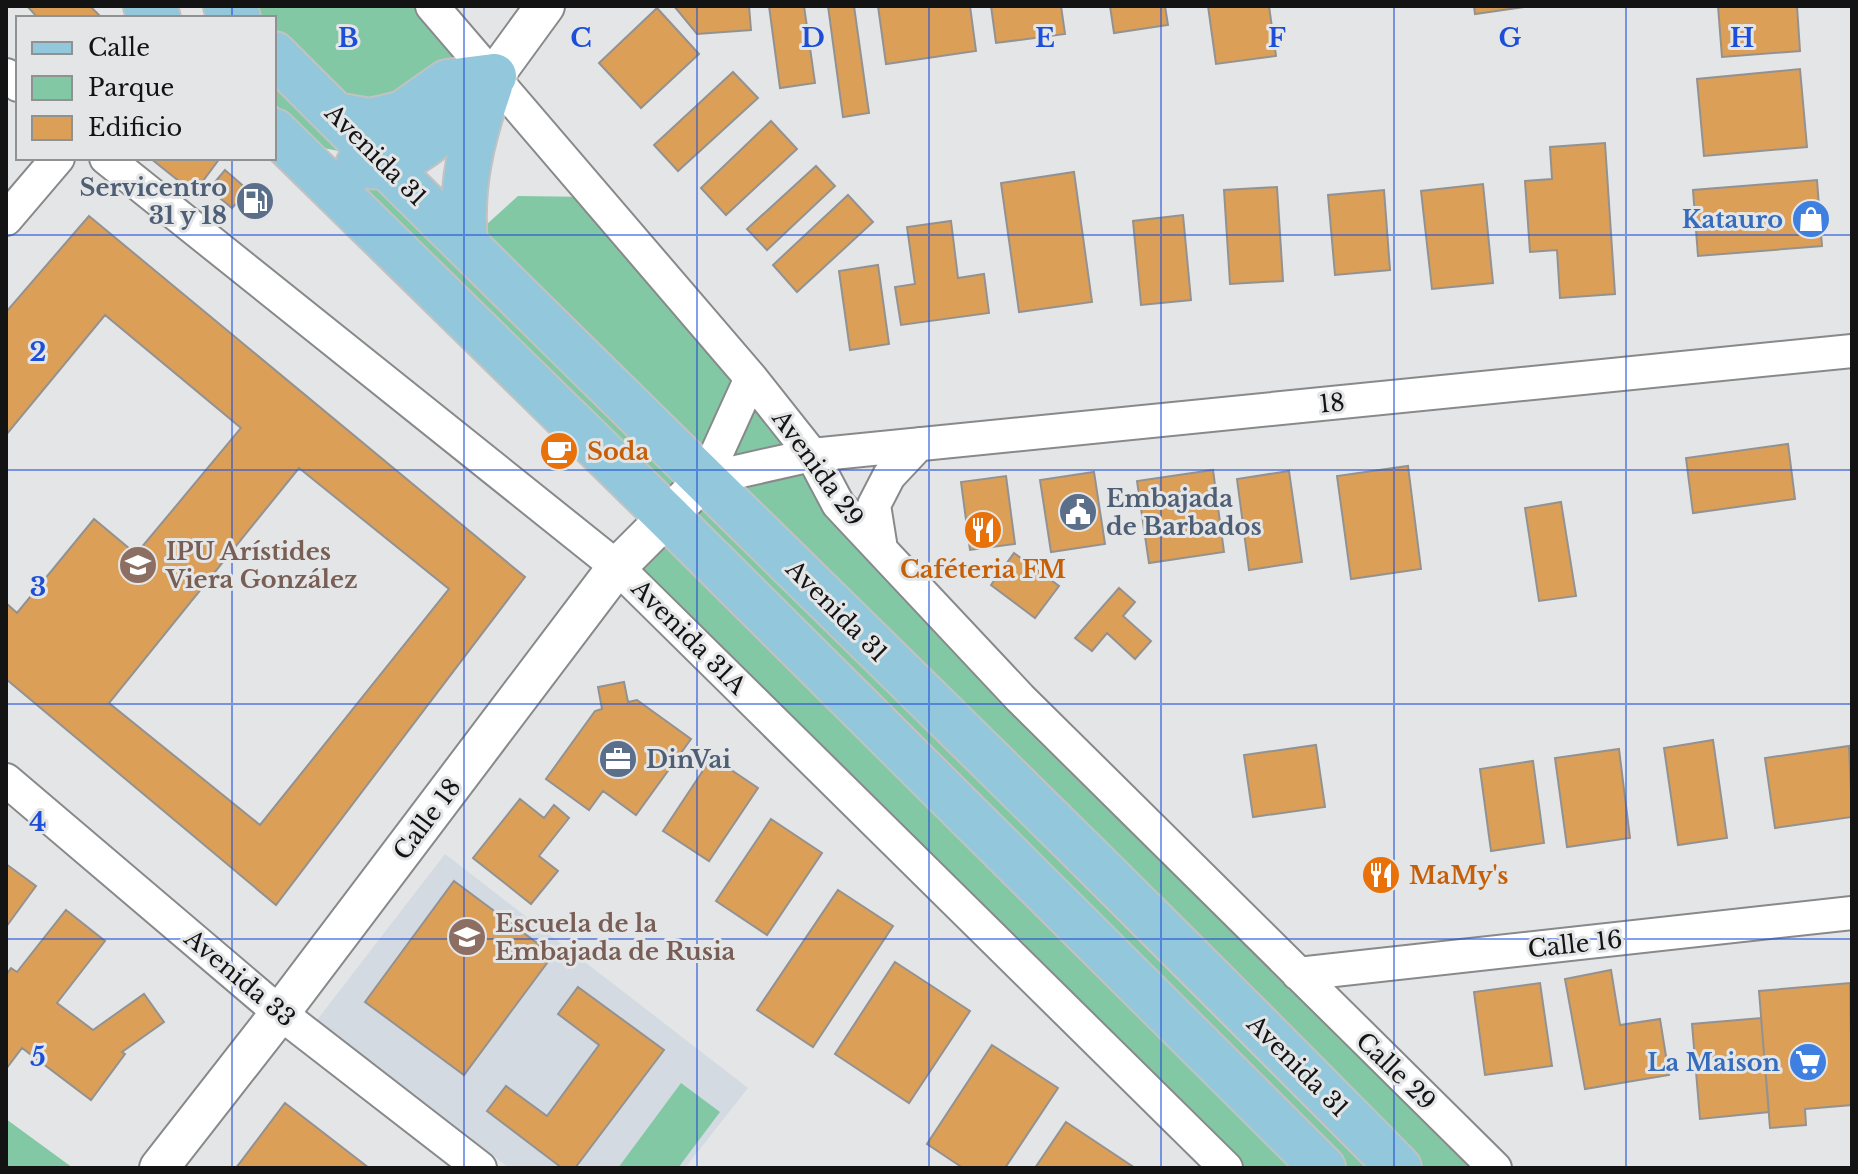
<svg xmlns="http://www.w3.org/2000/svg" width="1858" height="1174" viewBox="0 0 1858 1174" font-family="'Libre Baskerville',serif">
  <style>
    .built { fill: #d3dae1 }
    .green { fill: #82c8a4 }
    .building { fill: #dc9f58; stroke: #949291; stroke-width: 2; fill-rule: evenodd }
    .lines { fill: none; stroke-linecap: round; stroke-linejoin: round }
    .minor-casing { stroke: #88898a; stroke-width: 36 }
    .tertiary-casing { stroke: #88898a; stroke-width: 42 }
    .primary-casing { stroke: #c2c2c2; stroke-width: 48 }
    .minor { stroke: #fff; stroke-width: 32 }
    .tertiary { stroke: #fff; stroke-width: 38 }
    .primary { stroke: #92c7dc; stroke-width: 44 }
    .grid { fill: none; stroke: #1d4ed8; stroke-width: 2; stroke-opacity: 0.55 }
    .labels { text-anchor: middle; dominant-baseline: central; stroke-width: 6; stroke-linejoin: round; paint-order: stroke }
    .street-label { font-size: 24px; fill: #131314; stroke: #e4e5e6 }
    .service-label { font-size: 24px; font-weight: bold; fill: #4e5e75; stroke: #e4e5e6; text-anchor: start }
    .shop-label { font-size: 24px; font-weight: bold; fill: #366cbe; stroke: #e4e5e6; text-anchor: end }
    .food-label { font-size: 24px; font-weight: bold; fill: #c56008; stroke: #e4e5e6; text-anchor: start }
    .education-label { font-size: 24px; font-weight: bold; fill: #785e54; stroke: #e4e5e6; text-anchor: start }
    .grid-label { font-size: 26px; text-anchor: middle; font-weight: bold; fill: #1d4ed8; stroke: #e4e5e6; stroke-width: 6; stroke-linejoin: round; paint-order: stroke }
  </style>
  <rect width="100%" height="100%" fill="#e4e5e6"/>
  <path class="built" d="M445 854 748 1088 685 1168H509L317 1020Z"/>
  <path class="green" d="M226 6H432L494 76 386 166 274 54V18H238Z
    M274 83 344 152 318 147 274 103Z
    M368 175 683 485 673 494 348 177Z
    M518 196 595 197 838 504 1495 1168H1399L465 244Z
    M701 503 1366 1168H1349L1138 953 691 512Z
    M664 537 1292 1168H1244L637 563Z
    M681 1083 720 1112 678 1168H618Z
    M6 1119 73 1168H6Z"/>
  <path class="building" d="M27 6H90L99 15 96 18H38Z
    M674 6H749L751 30 697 34Z
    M769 6H804L815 83 780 88Z
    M828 6H854L869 113 843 117Z
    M878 6H970L976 51 886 64Z
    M991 6H1061L1065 34 996 43Z
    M1110 6H1165L1168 25 1114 33Z
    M1208 6H1269L1276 56 1216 64Z
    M1474 6H1531L1475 14Z
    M1718 6H1797L1800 51 1722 57Z
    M657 8 699 54 641 108 599 63Z
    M1800 69 1807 147 1704 156 1697 79Z
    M733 72 758 98 678 171 654 145Z
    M771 121 797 149 726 215 701 188Z
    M1605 143 1615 294 1560 298 1557 250 1530 252 1525 181 1552 179 1550 147Z
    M150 158H220L194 193Z
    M816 166 835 186 767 250 747 229Z
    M225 170 248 190 232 208 209 189Z
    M1074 172 1092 302 1019 312 1001 183Z
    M1817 180 1822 246 1698 256 1693 190Z
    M1483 184 1493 283 1432 289 1421 191Z
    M1277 187 1283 281 1230 284 1224 190Z
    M1384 190 1390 270 1335 275 1328 195Z
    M848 195 873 222 797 292 773 265Z
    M1183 215 1191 300 1141 305 1133 221Z
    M89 216 525 577 276 905 6 679V603L17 613 94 519 136 554 241 428 105 315 6 435V312ZM299 468 449 589 260 825 109 703Z
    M951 221 958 278 984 274 989 313 901 325 895 287 915 284 907 227Z
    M878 265 889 344 850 350 839 271Z
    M1788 444 1795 499 1693 513 1686 458Z
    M1408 466 1421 569 1351 579 1337 476Z
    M1213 470 1224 552 1149 563 1137 481Z
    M1289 471 1302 562 1249 570 1237 479Z
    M1094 472 1105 544 1051 552 1040 480Z
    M1006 476 1015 544 970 550 961 482Z
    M1561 502 1576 596 1539 601 1525 508Z
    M1014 553 1059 586 1035 618 991 585Z
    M1119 588 1135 602 1123 616 1151 641 1135 659 1107 633 1092 651 1075 638Z
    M624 682 628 702 637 700 691 739 636 815 603 791 589 810 546 779 595 711 602 709 598 687Z
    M1713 740 1727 838 1678 845 1664 748Z
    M1316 745 1325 807 1253 817 1244 755Z
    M1849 746 1852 817 1775 828 1765 758Z
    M1619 749 1630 838 1567 847 1555 758Z
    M712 757 758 788 709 861 663 831Z
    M1533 761 1544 843 1491 851 1480 769Z
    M520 799 544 818 554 805 569 818 539 856 558 871 531 904 473 858Z
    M771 819 822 853 767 935 716 901Z
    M6 864 36 886 6 927Z
    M454 881 553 955 464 1075 365 1002Z
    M838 890 893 926 813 1047 757 1010Z
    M66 910 105 941 57 1003 93 1030 144 994 164 1022 122 1052 125 1054 91 1100 22 1048 6 1069V975L11 968 17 972Z
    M895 962 970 1011 909 1103 835 1054Z
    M1611 970 1620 1025 1660 1019 1669 1075 1585 1089 1565 979Z
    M1540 983 1552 1066 1485 1075 1474 992Z
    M1850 983 1852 1105 1805 1109 1806 1125 1770 1128 1759 991Z
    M578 987 664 1050 575 1168H562L487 1111 506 1086 547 1116 599 1045 558 1014Z
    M1761 1018 1769 1112 1700 1119 1692 1024Z
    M992 1045 1058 1088 1005 1168H963L927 1144Z
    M285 1103 369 1168H236Z
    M1066 1122 1135 1168H1035Z"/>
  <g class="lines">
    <defs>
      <path id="minor" d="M432 6 751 378 812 455 838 504 1020 698 1495 1168
        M6 75 18 85
        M106 158 617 567 1226 1168
        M6 219 58 158
        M705 479 812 455 1852 351
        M705 479 751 378
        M881 549 874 505 889 476 919 444
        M6 780 280 1013 480 1168
        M1298 974 1852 913"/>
      <path id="tertiary" d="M494 76 545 6
        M159 1168 280 1013 617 567 705 479"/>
      <path id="primary" d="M146 6 158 18
        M226 6 238 18
        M274 54C647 428 1029 792 1399 1168
        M335 115 369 121 388 117 403 113 447 82 494 76
        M274 131 668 517 1323 1168
        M358 165C368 166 380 168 389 164 433 149 463 109 494 76
        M465 244C460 187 471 140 490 86"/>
    </defs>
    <use href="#minor" class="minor-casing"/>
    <use href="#tertiary" class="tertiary-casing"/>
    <use href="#primary" class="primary-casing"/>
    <use href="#minor" class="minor"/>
    <use href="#tertiary" class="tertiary"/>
    <use href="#primary" class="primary"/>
  </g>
  <path class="grid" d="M232 6V18M464 6V1168M697 6V1168M929 6V1168M1161 6V1168M1394 6V1168M1626 6V1168M232 158V1168M6 235H1852M6 470H1852M6 704H1852M6 939H1852"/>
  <defs>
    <symbol id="fuel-disc" viewBox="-11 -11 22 22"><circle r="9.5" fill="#5c6f8a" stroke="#e4e5e6"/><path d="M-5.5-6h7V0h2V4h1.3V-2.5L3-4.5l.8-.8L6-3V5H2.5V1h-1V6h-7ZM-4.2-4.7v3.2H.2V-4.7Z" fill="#fff"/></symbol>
    <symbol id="shop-disc" viewBox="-11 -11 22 22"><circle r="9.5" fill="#3f7fe0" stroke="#e4e5e6"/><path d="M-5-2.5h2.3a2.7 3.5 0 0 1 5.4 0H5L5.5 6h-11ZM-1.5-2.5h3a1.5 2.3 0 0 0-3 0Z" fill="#fff"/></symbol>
    <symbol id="cafe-disc" viewBox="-11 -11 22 22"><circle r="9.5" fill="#e8710a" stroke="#e4e5e6"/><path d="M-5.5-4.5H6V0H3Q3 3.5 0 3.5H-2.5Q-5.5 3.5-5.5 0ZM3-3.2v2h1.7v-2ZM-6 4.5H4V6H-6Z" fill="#fff"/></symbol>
    <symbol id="civic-disc" viewBox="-11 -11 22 22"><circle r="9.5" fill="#5c6f8a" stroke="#e4e5e6"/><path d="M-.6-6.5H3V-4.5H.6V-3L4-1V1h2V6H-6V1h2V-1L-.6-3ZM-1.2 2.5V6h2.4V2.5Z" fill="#fff"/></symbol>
    <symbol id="restaurant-disc" viewBox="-11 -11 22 22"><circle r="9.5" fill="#e8710a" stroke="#e4e5e6"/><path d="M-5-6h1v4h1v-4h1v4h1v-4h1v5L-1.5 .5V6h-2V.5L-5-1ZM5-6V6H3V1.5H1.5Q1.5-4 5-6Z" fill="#fff"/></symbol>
    <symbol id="school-disc" viewBox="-11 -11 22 22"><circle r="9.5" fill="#8d6e63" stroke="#e4e5e6"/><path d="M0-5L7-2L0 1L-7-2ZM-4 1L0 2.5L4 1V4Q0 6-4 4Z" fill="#fff"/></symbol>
    <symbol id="office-disc" viewBox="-11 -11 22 22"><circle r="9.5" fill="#5c6f8a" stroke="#e4e5e6"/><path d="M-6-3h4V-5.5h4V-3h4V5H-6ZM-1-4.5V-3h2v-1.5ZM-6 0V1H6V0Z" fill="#fff"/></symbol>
    <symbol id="supermarket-disc" viewBox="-11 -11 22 22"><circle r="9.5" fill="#3f7fe0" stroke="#e4e5e6"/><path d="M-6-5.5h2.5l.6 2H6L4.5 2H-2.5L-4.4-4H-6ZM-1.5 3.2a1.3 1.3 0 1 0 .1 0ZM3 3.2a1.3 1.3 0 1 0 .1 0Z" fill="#fff"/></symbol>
  </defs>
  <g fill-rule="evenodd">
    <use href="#fuel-disc" x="233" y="179" width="44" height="44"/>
    <use href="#shop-disc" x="1789" y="197" width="44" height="44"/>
    <use href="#cafe-disc" x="537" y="429" width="44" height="44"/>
    <use href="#civic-disc" x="1056" y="490" width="44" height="44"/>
    <use href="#restaurant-disc" x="961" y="508" width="44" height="44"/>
    <use href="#school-disc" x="116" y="543" width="44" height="44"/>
    <use href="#office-disc" x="596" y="737" width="44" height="44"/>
    <use href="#restaurant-disc" x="1359" y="853" width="44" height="44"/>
    <use href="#school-disc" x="445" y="915" width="44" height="44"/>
    <use href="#supermarket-disc" x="1786" y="1040" width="44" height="44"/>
  </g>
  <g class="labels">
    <g class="street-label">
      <text transform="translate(376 155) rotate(45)">Avenida 31</text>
      <text transform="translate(1332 403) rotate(-6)">18</text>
      <text transform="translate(818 468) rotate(54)">Avenida 29</text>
      <text transform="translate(837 611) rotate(45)">Avenida 31</text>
      <text transform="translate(689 637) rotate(45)">Avenida 31A</text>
      <text transform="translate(427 819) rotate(-53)">Calle 18</text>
      <text transform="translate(1575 944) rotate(-6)">Calle 16</text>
      <text transform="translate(240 978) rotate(40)">Avenida 33</text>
      <text transform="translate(1298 1066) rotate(45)">Avenida 31</text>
      <text transform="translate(1396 1071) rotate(44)">Calle 29</text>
    </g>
    <g class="service-label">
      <text x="227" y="187" text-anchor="end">Servicentro<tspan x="227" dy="28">31 y 18</tspan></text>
      <text x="1106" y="498">Embajada<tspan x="1106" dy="28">de Barbados</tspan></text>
      <text x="646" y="759">DinVai</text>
    </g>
    <g class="shop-label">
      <text x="1783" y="219">Katauro</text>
      <text x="1780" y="1062">La Maison</text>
    </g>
    <g class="food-label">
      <text x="587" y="451">Soda</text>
      <text x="983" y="569" text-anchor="middle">Caféteria FM</text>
      <text x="1409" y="875">MaMy's</text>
    </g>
    <g class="education-label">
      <text x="166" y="551">IPU Arístides<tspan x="166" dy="28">Viera González</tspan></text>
      <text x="495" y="923">Escuela de la<tspan x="495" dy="28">Embajada de Rusia</tspan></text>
    </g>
  </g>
  <g class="grid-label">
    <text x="348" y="47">B</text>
    <text x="581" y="47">C</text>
    <text x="813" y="47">D</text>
    <text x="1045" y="47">E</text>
    <text x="1277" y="47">F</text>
    <text x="1510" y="47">G</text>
    <text x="1742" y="47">H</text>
    <text x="38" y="361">2</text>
    <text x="38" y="596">3</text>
    <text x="38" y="831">4</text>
    <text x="38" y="1066">5</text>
  </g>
  <rect width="1858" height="1174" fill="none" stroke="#131314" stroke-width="16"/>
  <rect x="16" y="16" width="260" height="144" fill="#e4e5e6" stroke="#909192" stroke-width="2"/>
  <rect x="32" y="42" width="40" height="12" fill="#92c7dc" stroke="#909192" stroke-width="2"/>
  <text x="88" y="56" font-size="24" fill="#131314">Calle</text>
  <rect x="32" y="76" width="40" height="24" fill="#82c8a4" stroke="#909192" stroke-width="2"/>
  <text x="88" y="96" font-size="24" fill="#131314">Parque</text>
  <rect x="32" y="116" width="40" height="24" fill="#dc9f58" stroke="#909192" stroke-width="2"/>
  <text x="88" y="136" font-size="24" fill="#131314">Edificio</text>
</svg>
